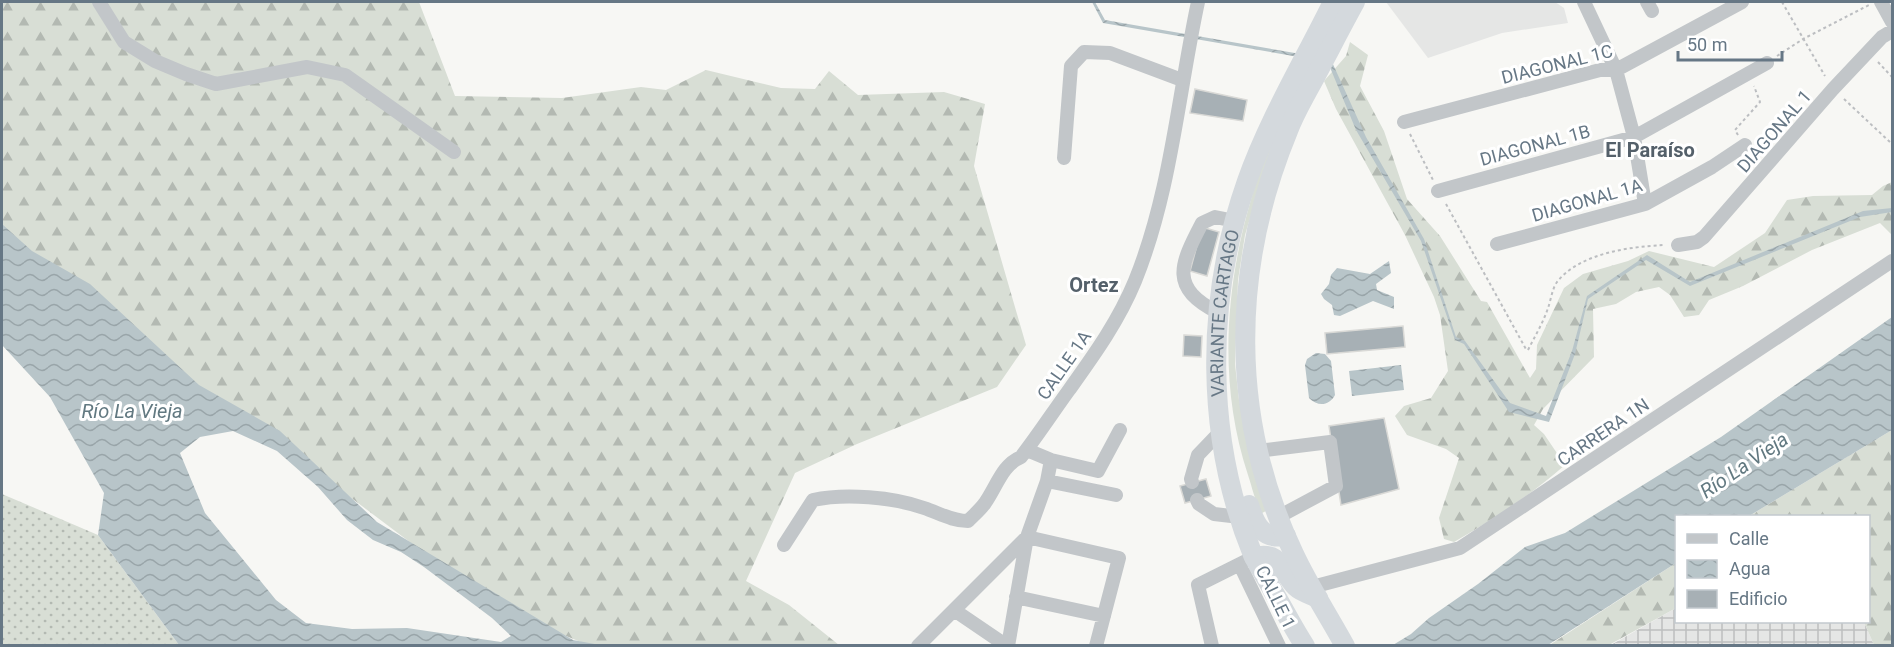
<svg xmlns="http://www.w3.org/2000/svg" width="1894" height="647" viewBox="0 0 1894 647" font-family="Roboto,sans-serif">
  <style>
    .built { fill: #e5e6e5 }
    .industrial { fill: url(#industrial-grid) }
    .grass { fill: url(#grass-dots) }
    .forest { fill: url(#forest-firs) }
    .green { fill: #d8ded5 }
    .water { fill: url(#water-waves); fill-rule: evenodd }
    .building { fill: #a7b0b5; stroke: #d9d9d6; stroke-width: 1.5 }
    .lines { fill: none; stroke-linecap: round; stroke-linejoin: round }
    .path { stroke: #bcbec1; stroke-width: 2; stroke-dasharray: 3 3; stroke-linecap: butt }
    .minor { stroke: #c2c6c9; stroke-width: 14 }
    .highway { stroke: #d4d9dd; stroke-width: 20 }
    .labels { text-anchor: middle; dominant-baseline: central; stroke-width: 6; stroke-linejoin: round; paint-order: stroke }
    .street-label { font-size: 18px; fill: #667785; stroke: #fff }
    .neighbourhood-label { font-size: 20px; font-weight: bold; fill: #54606a; stroke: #fff }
    .water-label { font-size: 20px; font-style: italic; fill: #627981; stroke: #fff }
  </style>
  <defs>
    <pattern id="industrial-grid" width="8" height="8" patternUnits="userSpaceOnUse" patternTransform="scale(1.5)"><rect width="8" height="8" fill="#e5e6e5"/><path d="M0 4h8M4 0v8" fill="none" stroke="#bdbfbf"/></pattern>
    <pattern id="grass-dots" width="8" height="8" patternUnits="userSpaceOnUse" patternTransform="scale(1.5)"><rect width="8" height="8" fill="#d8ded5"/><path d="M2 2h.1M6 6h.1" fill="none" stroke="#b3b9b2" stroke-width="1.8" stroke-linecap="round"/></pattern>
    <pattern id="forest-firs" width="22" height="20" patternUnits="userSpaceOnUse" patternTransform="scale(1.5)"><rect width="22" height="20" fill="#d8ded5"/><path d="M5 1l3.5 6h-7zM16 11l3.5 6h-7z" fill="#b3b9b2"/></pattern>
    <pattern id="water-waves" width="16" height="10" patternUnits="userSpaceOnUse" patternTransform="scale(1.5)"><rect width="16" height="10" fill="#b8c5c9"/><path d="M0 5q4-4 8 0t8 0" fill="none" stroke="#99a5a9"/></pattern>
  </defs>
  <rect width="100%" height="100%" fill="#f7f7f4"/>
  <path class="built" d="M1386 2H1555L1564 8 1568 23 1502 33 1428 58Z"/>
  <path class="industrial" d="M1676 608V622H1864L1874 645 1609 646Z"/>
  <path class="grass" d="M2 494 98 535 179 645H2Z"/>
  <path class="forest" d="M2 2H419L455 96 562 98 641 87 666 90 706 70 781 88 815 89 829 71 858 95 944 92 985 104 974 166 1026 345 997 387 857 444 795 473 746 581 789 605 839 645H588L496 607 277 442 66 299 2 239Z
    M1350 42 1368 55 1360 86 1384 131 1407 199 1440 236 1481 301 1487 302 1530 378 1536 369 1537 345 1564 288 1583 274 1628 261 1649 251 1714 267 1765 233 1787 200 1813 196 1872 195 1883 186 1892 182V235L1880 223 1812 250 1743 286 1709 300 1699 315 1684 317 1670 295 1659 287 1636 292 1616 304 1593 309 1594 357 1543 409 1534 425 1544 434 1565 465C1531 495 1494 519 1454 542L1444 539 1439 518 1459 458 1446 449 1407 435 1395 416 1404 406 1431 398 1448 371 1440 315 1434 297 1405 235 1336 109 1324 81 1346 56Z
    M1892 430V645H1874L1864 622H1868V516H1749Z
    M1676 563V608L1609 645 1548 646Z"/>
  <path class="green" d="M1342 2H1345L1265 168 1245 235 1238 280 1235 364 1239 400 1268 510 1262 513C1254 499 1253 490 1248 475 1212 366 1229 247 1271 142Z"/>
  <path class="water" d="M1092 2H1095L1105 20 1324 58 1332 62 1366 137 1424 239 1456 337 1465 341 1510 403 1546 416 1572 351 1587 296 1647 255 1690 282 1863 211 1892 208V212L1860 217 1690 286 1646 260 1588 299 1575 354 1549 422 1509 412 1464 344 1455 340 1421 241 1356 130 1329 65 1322 61 1103 23Z
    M2 224 32 251 90 284 199 385 280 431 377 522 573 640 600 645H179L98 535 104 493 50 397 2 345ZM233 431 277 451 318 487 347 520 373 540 401 552 424 567 492 618 511 636 501 642 407 628 352 629 306 623 276 600 205 513 180 453 200 437Z
    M1389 261 1391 273 1376 284 1377 290 1394 297V309L1373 301 1340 316 1334 315 1332 305 1324 299 1321 294 1329 284 1331 275 1337 268 1370 274Z
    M1892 317V430L1749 516H1676V563L1548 645H1393L1411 634 1429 618 1478 584 1525 547 1565 533 1721 437Z
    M1316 353 1325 354 1331 361 1335 395C1329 406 1318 407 1309 398L1305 365 1307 359Z
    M1401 365 1404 390 1352 396 1349 371Z"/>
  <path class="building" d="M1195 89 1247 100 1243 121 1190 113Z
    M1202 227 1219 232 1207 276 1190 271Z
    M1403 326 1405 347 1327 354 1325 333Z
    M1184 335 1202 336 1201 357 1183 356Z
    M1384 418 1399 489 1341 505 1329 426Z
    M1206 479 1211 496 1185 503 1180 486Z"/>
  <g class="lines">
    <path class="path" d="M1782 2 1825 76
      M1777 56 1803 39 1869 5
      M1878 62 1892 77
      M1844 99 1892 144
      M1410 134 1433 180
      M1738 135 1735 130 1760 102 1754 86
      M1446 204 1527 351
      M1528 350C1535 336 1543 323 1548 308 1551 300 1552 289 1557 282 1580 253 1629 247 1663 245"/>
    <path class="minor" d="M99 2 124 42 155 61 186 74 216 84 307 67 345 75 454 152
      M1584 2 1616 70 1634 137 1645 204
      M1647 2 1652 11
      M1881 2 1892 22
      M1404 122 1600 70H1616L1742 2
      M1064 158 1071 66 1084 52 1110 53 1182 80
      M1438 191 1634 137 1767 63
      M1497 244 1645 204 1712 167 1745 145
      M1678 245 1697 242 1704 237 1833 89 1882 37 1892 31
      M1219 313C1169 288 1180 265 1202 223L1215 217 1235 221
      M1027 450 1051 460 1098 471 1120 430
      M1258 451 1330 442 1336 486 1278 517
      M1047 481 1116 495
      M1192 482 1191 479 1198 455 1221 431
      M1197 500 1199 504 1214 514 1240 517
      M784 545 813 500C845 493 893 497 924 508 939 513 952 521 968 521 974 515 981 509 985 503 997 486 1002 465 1021 457 1038 435 1053 412 1069 390 1094 355 1118 322 1135 281 1171 192 1178 95 1198 2
      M1240 565 1279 646
      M1312 587 1460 548 1892 261
      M1016 597 1104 616
      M954 610 1007 646
      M918 646 1027 537 1119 558 1096 646
      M1008 646 1027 537 1047 481 1051 460
      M1212 646 1198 585 1254 557"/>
    <g class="highway">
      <path d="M1249 505C1255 524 1262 540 1286 536"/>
      <path d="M1254 557C1283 550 1281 573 1296 587 1301 592 1311 595 1318 598"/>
      <path id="s1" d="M1305 646C1293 628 1284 609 1273 591 1267 579 1259 567 1253 555 1205 438 1205 300 1247 181 1269 119 1304 61 1333 2"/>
      <path d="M1345 646C1328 615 1309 586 1294 554 1229 418 1231 269 1288 131 1293 117 1301 103 1308 90 1324 61 1339 31 1355 2"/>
    </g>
  </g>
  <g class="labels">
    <g class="street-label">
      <text transform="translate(1557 64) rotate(-14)">DIAGONAL 1C</text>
      <text transform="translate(1774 131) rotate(-49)">DIAGONAL 1</text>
      <text transform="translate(1535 145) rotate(-15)">DIAGONAL 1B</text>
      <text transform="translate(1587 200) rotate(-16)">DIAGONAL 1A</text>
      <text stroke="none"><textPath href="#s1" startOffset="352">VARIANTE CARTAGO</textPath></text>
      <text transform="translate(1064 365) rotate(-55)">CALLE 1A</text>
      <text transform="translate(1603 432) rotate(-34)">CARRERA 1N</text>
      <text transform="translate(1276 597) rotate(64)">CALLE 1</text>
    </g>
    <g class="neighbourhood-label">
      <text x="1650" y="150">El Paraíso</text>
      <text x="1094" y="285">Ortez</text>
    </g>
    <g class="water-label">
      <text x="132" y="411">Río La Vieja</text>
      <text transform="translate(1744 465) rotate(-34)">Río La Vieja</text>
    </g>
  </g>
  <rect width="1894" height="647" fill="none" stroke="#667785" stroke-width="6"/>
  <rect x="1675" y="515" width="195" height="108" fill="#ffffff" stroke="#c2c9ce" stroke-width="1.5"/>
  <rect x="1687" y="534" width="30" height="9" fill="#c2c6c9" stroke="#c2c9ce" stroke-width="1.5"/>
  <text x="1729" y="545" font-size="18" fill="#667785">Calle</text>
  <rect x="1687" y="560" width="30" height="18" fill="url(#water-waves)" stroke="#c2c9ce" stroke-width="1.5"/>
  <text x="1729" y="575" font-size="18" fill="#667785">Agua</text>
  <rect x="1687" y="590" width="30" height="18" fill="#a7b0b5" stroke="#c2c9ce" stroke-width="1.5"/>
  <text x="1729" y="605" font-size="18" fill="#667785">Edificio</text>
  <path d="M1678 51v9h104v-9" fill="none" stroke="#667785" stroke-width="3"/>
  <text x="1687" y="51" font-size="18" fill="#667785" stroke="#ffffff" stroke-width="4.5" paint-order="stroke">50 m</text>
</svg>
